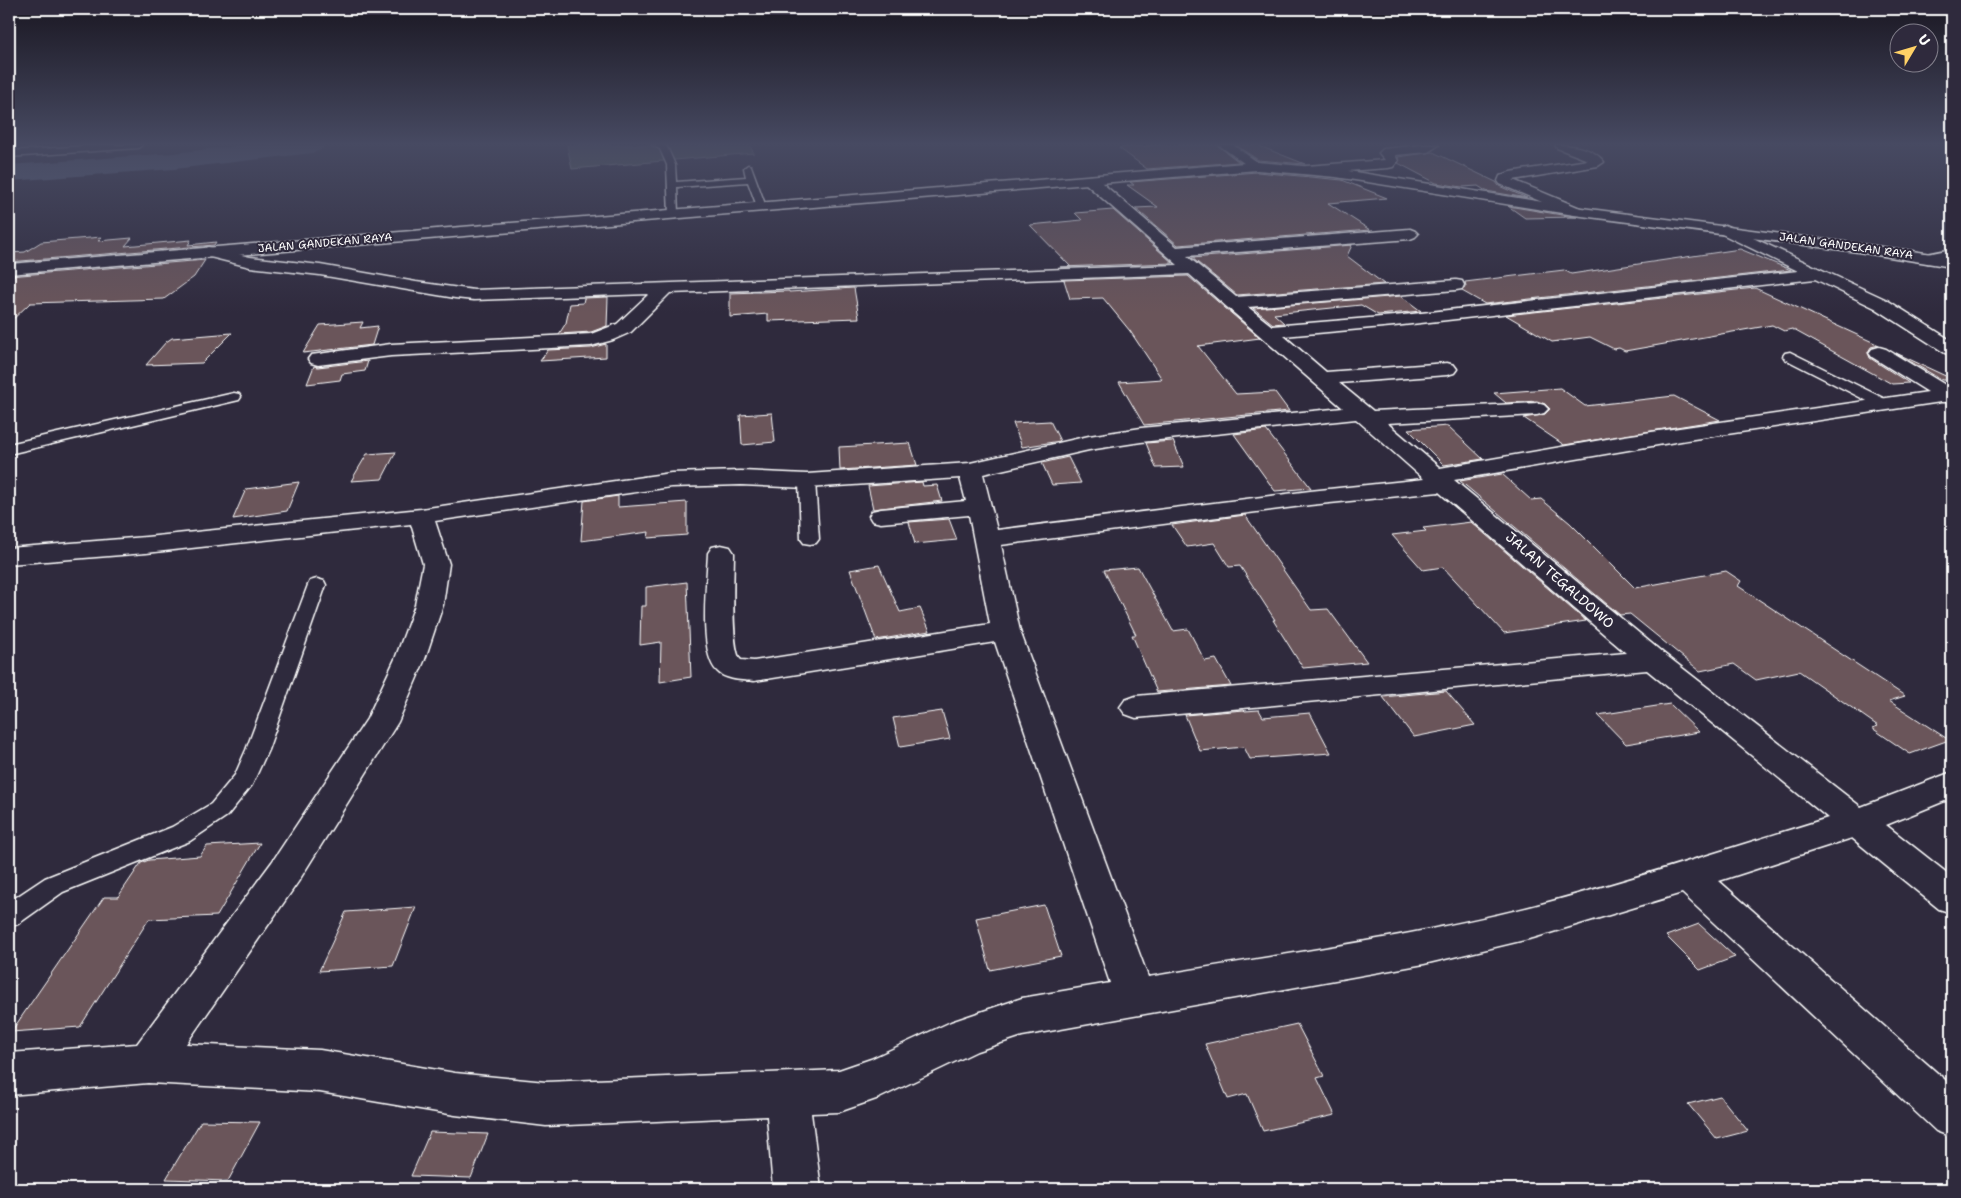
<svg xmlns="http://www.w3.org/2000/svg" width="1961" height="1198" viewBox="0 0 1961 1198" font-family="'Shantell Sans',sans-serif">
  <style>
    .green { fill: #606e64; stroke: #b0b6b2 }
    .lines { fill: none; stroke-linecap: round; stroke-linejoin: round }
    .river { fill: #5c657e; fill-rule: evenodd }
    .building { fill: #6a545a; stroke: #fff }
    .service-casing { stroke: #fff; stroke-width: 3 }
    .minor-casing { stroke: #fff; stroke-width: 3 }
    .tertiary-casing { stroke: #fff; stroke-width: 3 }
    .service { fill: #2f2a3d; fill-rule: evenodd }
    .minor { fill: #2f2a3d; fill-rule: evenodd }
    .tertiary { fill: #2f2a3d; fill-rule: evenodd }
    .labels { text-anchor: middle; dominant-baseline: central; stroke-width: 4; stroke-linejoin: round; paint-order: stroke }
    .far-street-label { font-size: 11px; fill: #fff; stroke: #2f2a3d }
    .street-label { font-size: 14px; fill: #fff; stroke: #2f2a3d }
  </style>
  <rect width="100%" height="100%" fill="#2f2a3d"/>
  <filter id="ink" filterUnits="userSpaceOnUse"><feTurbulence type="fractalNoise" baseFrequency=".02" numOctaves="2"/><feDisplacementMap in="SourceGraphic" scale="10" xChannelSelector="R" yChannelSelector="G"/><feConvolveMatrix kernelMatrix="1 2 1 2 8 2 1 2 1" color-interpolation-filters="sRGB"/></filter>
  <g filter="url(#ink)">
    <path class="green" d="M567 145H749L754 153 572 169Z"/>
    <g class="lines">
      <path class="river" d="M245 145H325L321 150 312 153 174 169 9 181V165L174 153Z"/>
    </g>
    <path class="building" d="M1159 145H1217L1239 162 1147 169 1119 148Z
      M1236 145H1257L1305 164 1258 160Z
      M1433 152 1496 182 1499 186 1527 198 1486 191 1478 186 1462 187 1436 183 1398 163 1400 160 1398 157Z
      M1257 172 1342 180 1387 198 1328 203 1370 230 1178 245 1135 208 1158 207 1127 185H1134L1130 182Z
      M1508 206 1574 217H1577L1525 218Z
      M1113 210 1173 263 1060 267H1071L1030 225 1082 220 1075 213Z
      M102 237 98 241 132 238 125 246 191 240 188 245 216 242 214 245 9 262V253L25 252 41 242Z
      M1352 245 1347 256 1384 284 1237 295 1192 258Z
      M1740 249 1791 270 1485 304 1462 291 1466 286 1465 282 1564 270 1571 274Z
      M205 260 194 277 164 299 30 303 9 323V276Z
      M1188 276 1260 338 1198 346 1236 394 1275 392 1289 411 1144 425 1119 382 1162 379 1130 331 1103 298 1070 299 1064 280Z
      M854 288 859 318 768 321V314L730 317V293L789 291V292Z
      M1755 288 1879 345 1871 347 1868 352 1870 358 1909 383 1892 384 1792 329 1784 331 1772 325 1625 351 1619 348 1614 349 1590 337 1552 342 1506 315Z
      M1401 296 1421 311 1378 315 1361 305 1274 314 1284 323 1273 324 1253 308Z
      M608 297 607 326 591 332 559 334 566 323 570 304 583 303 584 298Z
      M363 322 360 328 378 326 372 345 303 353 320 325Z
      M232 333 202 363 146 365 166 342 172 338Z
      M606 344V357L540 361 548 350 591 348Z
      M1896 353 1952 379V380H1942Z
      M368 361 365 371 342 374 340 380 307 384 314 366 318 367Z
      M1560 388 1585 406 1674 396 1720 420 1564 445 1524 418 1545 414 1550 409 1545 404 1537 401 1506 403 1494 393Z
      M772 413 775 442 742 445 740 415Z
      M1050 421 1060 441 1022 447 1013 423Z
      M1448 426 1483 459 1444 465 1408 429Z
      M1266 430 1311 488 1275 491 1234 434Z
      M1173 441 1184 467 1156 468 1146 443Z
      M910 443 917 465 840 470 839 447Z
      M396 452 382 479 351 481 367 454Z
      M1068 457 1081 483 1052 485 1042 463Z
      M1502 474 1531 500 1541 499 1570 523 1635 588 1726 571 1741 581 1738 586 1905 696 1889 701 1949 740 1910 754 1872 728 1878 726 1799 671 1756 680 1734 664 1700 671 1630 614 1620 615 1460 481Z
      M299 482 287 511 233 519 246 489Z
      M922 482 923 486 937 485 942 501 873 509 868 486Z
      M618 496V507L687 502V535L648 538 649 532 581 541 584 501Z
      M1245 515 1311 610 1328 609 1367 662 1303 668 1273 620H1275L1240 566 1229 567 1214 543 1187 547 1172 525Z
      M949 519 957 540 915 544 909 522Z
      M1471 522 1586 621 1504 633 1443 567 1423 570 1392 535 1426 531 1423 528Z
      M879 565 900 612 920 608 930 631 876 640 850 570Z
      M1138 567 1173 631 1188 629 1205 661 1216 659 1231 686 1157 692 1132 635H1136L1104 570Z
      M687 582 691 677 660 682 661 642 640 645 641 606H646V587Z
      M1446 691 1475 725 1414 737 1383 697Z
      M1670 704 1699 732 1626 744 1598 715Z
      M1244 710 1245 711 1259 710 1263 717 1310 713 1331 753 1250 759 1244 747 1200 751 1185 715Z
      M942 711 950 739 900 747 893 718Z
      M260 843 217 916 149 919 80 1027 11 1032 104 897H118L141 863 149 860 200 856 207 846Z
      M1044 905 1061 956 990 970 976 918Z
      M416 907 393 966 319 971 346 912Z
      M1699 924 1735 957 1700 970 1666 936Z
      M1297 1024 1324 1076 1317 1078 1335 1115 1263 1131 1247 1094 1228 1099 1205 1044Z
      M1720 1096 1748 1131 1717 1139 1688 1104Z
      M201 1121 260 1122 228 1181 166 1179Z
      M430 1132 488 1134 471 1178 411 1176Z"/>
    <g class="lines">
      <defs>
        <path id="service" d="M102 145H142L138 148 9 157V151Z
          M652 145H665L667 147 675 165 676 182 746 177 744 168 748 165 751 166 766 207 761 210 758 209 748 182 677 187 678 214 673 217 669 216 667 165 660 149Z
          M1790 352 1889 401 1891 404 1889 407H1879L1785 359 1783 356 1785 353Z
          M234 393 239 394 241 397 239 400 9 454V444Z
          M807 476 813 478 815 481 819 539 816 543 810 544 804 543 801 539 799 481 801 478Z
          M317 579 324 581 326 585 268 750 252 785 227 816 190 841 63 892 18 924 9 927V902L45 878 172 827 211 804 235 775 246 750 308 585 310 581Z"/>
        <path id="minor" d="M1219 145H1233L1263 166 1262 169H1252Z
          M1421 145H1439L1428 152 1395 155 1398 161 1393 167 1388 168 1306 174 1299 170 1306 166 1385 160 1379 153 1383 149Z
          M1555 145C1572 145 1593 147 1604 162L1598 166 1513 180 1580 208 1582 211 1580 214H1570L1500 184 1498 181 1500 176 1510 172 1588 160 1557 148Z
          M1090 176 1095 177 1177 247 1410 229 1415 231 1418 234 1415 237 1410 239 1187 256 1236 297 1456 280 1462 281 1464 285 1462 289 1456 290 1248 307 1272 326 1394 316 1798 271 1720 233 1717 230 1720 227 1725 225 1887 300 1952 341V355L1945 353 1875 308 1815 279 1394 326 1284 336 1326 372 1447 363 1454 365 1457 369 1454 373 1447 375 1339 383 1373 411 1537 403 1544 405 1548 409 1544 413 1537 415 1387 423 1440 468 1624 436 1928 392 1872 357 1869 353 1872 349 1879 347 1886 349 1952 389V402H1941L1687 440 1454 480 1663 653 1861 807 1952 772V798L1886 825 1952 877V913L1939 909 1852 838 1719 881 1952 1086V1137L1936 1131 1682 893 1533 938 1424 964 1022 1036 977 1051 879 1098 839 1112 811 1113 821 1189H773L767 1116 546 1126 455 1115 320 1092 148 1083 9 1095V1053L137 1044 272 862 367 719 395 659 415 605 423 564 411 524 146 553 9 564V548L146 537 421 509 671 473 741 471 807 474 970 463 1089 436 1141 428 1343 408 1189 274 670 293 631 332 613 340 591 346 391 356 318 365 311 363 308 359 311 355 391 344 591 334 617 324 649 294 474 300 455 298 320 275 250 267 202 255 200 252 202 249 208 247 250 257 320 265 416 282 474 290 1178 265 1085 183 1083 180 1085 177ZM1356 419 1424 479 1310 491 997 530 983 474 1089 450 1141 442ZM960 478 966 501 881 509 872 511 869 516 872 521 881 523 969 515 990 624 754 661 741 660C730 651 734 571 734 553L730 547 721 545 712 547 708 553C707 579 698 653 717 671 725 680 743 680 754 681L995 642 1110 983 1022 998 951 1022 871 1059 839 1070 546 1082 455 1073 320 1050 186 1044 298 882 398 722 425 659 443 605 449 564 435 521 671 487 741 485 807 488ZM1439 492 1626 653 1136 696 1125 700 1120 707 1125 714 1136 718 1647 670 1828 818C1730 848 1633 880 1534 906 1407 938 1277 955 1148 977L1020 631 1001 545 1310 505Z
          M1952 249V259L1928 263 1922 261 1920 258 1922 255Z"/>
        <path id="tertiary" d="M1257 162 1336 169 1574 207 1905 250 1952 257V267L1858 252 1574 215 1336 177 1257 170 9 274V264Z"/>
      </defs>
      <use href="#service" class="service-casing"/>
      <use href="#minor" class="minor-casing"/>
      <use href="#tertiary" class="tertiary-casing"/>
      <use href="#service" class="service"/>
      <use href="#minor" class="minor"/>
      <use href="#tertiary" class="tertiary"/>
    </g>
  </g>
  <linearGradient id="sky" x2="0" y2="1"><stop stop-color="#1a1722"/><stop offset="0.46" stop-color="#474a62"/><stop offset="1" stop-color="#474a62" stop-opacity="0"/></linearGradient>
  <rect width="1961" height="313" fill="url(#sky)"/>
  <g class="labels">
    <g class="far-street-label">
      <text transform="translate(325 243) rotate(-5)">JALAN GANDEKAN RAYA</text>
      <text transform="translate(1846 246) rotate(8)">JALAN GANDEKAN RAYA</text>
    </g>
    <g class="street-label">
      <text transform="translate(1560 580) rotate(41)">JALAN TEGALDOWO</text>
    </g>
  </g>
  <rect width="1961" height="1198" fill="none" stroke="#2f2a3d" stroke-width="30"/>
  <rect x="15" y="15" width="1931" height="1168" fill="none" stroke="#fff" stroke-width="2" filter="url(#ink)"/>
  <g transform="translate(1914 48) rotate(52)"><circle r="24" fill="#2f2a3d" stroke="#827f8b"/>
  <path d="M0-4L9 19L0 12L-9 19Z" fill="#ffd166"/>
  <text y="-8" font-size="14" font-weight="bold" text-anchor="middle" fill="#ffffff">U</text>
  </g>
</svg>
